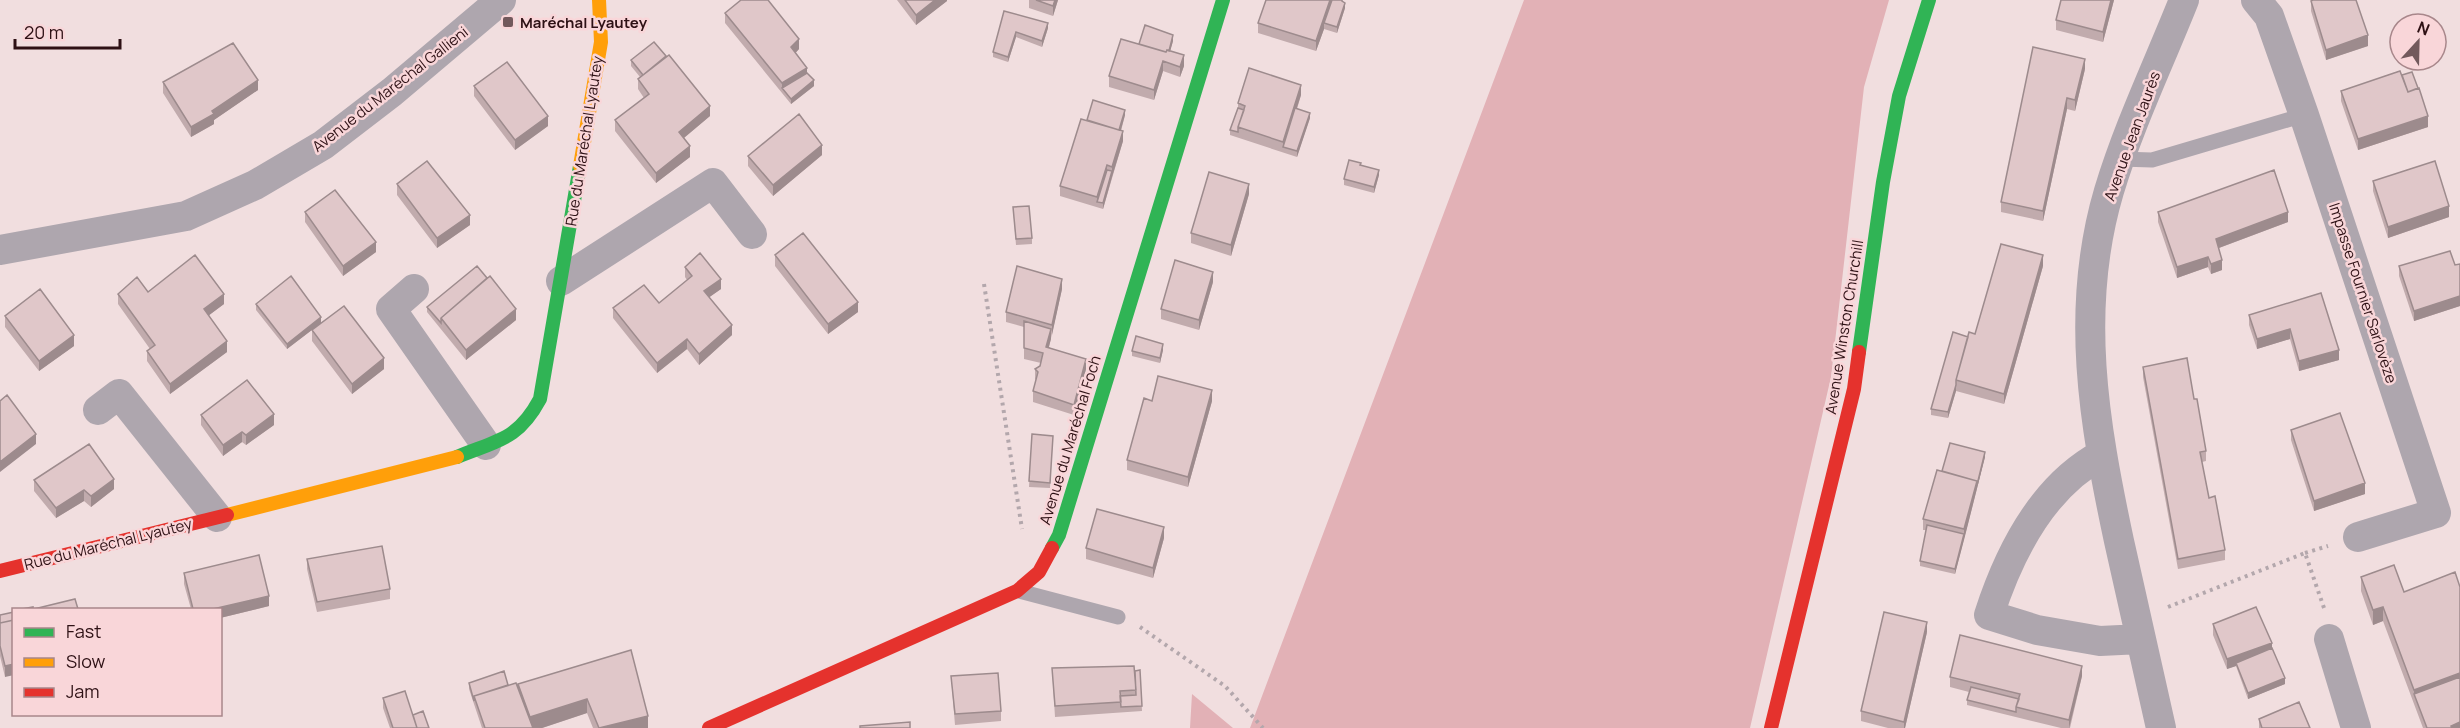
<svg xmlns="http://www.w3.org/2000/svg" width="2460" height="728" viewBox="0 0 2460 728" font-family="Manrope,sans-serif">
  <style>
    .forest { fill: #e2b1b6 }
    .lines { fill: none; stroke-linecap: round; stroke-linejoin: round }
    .path { stroke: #b3a7ac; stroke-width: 4; stroke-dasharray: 3 4.5; stroke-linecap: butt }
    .lane { stroke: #aea6ae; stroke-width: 15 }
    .street { stroke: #aea6ae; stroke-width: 30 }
    .fast { stroke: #30b455; stroke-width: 14 }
    .slow { stroke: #ff9f0a; stroke-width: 14 }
    .jam { stroke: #e5322d; stroke-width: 14 }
    .wall { fill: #c1abad }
    .shaded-wall { fill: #9d8b8d }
    .building { fill: #e0c7c9; stroke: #9d8b8d; stroke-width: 1.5 }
    .poi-dot { fill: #72595c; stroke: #f9d6d9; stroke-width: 2 }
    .labels { text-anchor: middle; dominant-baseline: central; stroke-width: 5; stroke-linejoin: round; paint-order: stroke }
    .poi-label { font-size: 15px; font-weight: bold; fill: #2e1115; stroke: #f9d6d9; text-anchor: start }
    .street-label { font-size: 15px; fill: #2e1115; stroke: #f9d6d9 }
  </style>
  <rect width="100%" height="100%" fill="#f1dedf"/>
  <path class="forest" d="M1524 0H1889L1864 87 1831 377 1750 728H1250Z
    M1192 694 1233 728H1190Z"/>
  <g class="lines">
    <path class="path" d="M984 284 1022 529
      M2305 553 2328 546
      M2168 607 2305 553 2324 608
      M1140 627 1225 686 1263 728"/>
    <path class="lane" d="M2120 159 2152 160 2304 115
      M1019 591 1118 617"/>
    <path class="street" d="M2256 0 2269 16 2304 115 2436 513 2358 537
      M0 250 186 216 255 185 323 145 392 92 501 0
      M561 281 713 183 752 234
      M414 289 391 309 486 445
      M98 410 119 394 217 517
      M2101 455C2042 487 2009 553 1989 615L2037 630 2100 641 2141 639
      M2329 639 2356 728
      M2161 728C2147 666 2133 604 2119 541 2094 424 2074 309 2109 191 2129 125 2159 63 2184 0"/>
    <path class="fast" d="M1859 352 1883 182 1899 96 1929 0
      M457 457C498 440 518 440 540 399L580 166
      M1052 548 1059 535 1223 0"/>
    <path class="slow" d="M580 166 601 42 599 0
      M227 515 457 457"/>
    <path class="jam" d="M0 571 227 515
      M709 728 1017 591 1039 572 1052 548
      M1771 728 1854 389 1859 352"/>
  </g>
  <path class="wall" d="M897 0H947V1L916 25Z
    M1029 0H1058L1053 16 1029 8Z
    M2061 0H2114L2103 42 2056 30V20Z
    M2311 1 2368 46 2326 60 2311 11Z
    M1343 2 1345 8 1337 33 1324 29 1316 51 1258 33V23Z
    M1004 11 1048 28 1042 47 1016 37 1008 62 993 57V52Z
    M725 13 799 49 795 53 814 86 791 104 725 23Z
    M1173 41 1170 51 1184 66 1180 77 1163 71 1154 100 1109 87V76L1139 44Z
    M631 60 710 116 684 138 690 157 656 183 615 131V120L644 98 638 89V79L640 77 631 66Z
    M2085 69 2075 111 2067 109 2043 221 2001 212V202Z
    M2402 75 2428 127 2358 150 2341 101V91Z
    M163 82 258 90 214 120V124L191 137 163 93Z
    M474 86 548 126 515 150 474 96Z
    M1301 95 1297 109 1310 118 1297 157 1230 135V130L1238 108V103Z
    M1125 115 1121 131 1123 141 1103 209 1060 196V186L1087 120Z
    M822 155 773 196 748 166V156Z
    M1361 165 1379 175 1374 193 1344 185V179Z
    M2373 181 2449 217 2388 238 2373 191Z
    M397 184 470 225 437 248 397 195Z
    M1249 194 1231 256 1191 243V233Z
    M1013 207 1032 238V244L1016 245Z
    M305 212 376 252 343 276 305 222Z
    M2158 212 2288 222 2219 248 2222 270 2211 274 2208 267 2177 278 2158 222Z
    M775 255 858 312 828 334 775 266Z
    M2460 264V306L2414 321 2399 276V266L2455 265Z
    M2043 266 2004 404 1956 391 1948 418 1931 415V409L1968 337 1975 334Z
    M685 267 721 289 709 297 732 335 699 365 687 349 657 373 613 318V308L659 303 687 280 685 277Z
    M1213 282 1199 330 1161 319V309Z
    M1062 289 1049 347 1086 369 1074 415 1033 402V391L1036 380 1035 379V369L1040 366 1041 363 1024 359V327L1006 322V312Z
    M148 292 224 304 209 315 227 352 170 394 147 361V351L150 349 118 304V294Z
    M2321 293 2339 360 2299 371 2290 339 2257 349 2249 325V315Z
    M256 304 321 323 287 349 256 310Z
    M427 307 516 320 466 360 427 312Z
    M5 316 74 346 39 371 5 327Z
    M312 330 384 369 352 394 312 341Z
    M1163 350 1160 363 1132 356V351Z
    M2143 367 2194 399 2206 451V461L2202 462 2209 498 2225 550V560L2178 569 2143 377Z
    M1152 401H1212L1188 487 1127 470V460Z
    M201 415 274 425 246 445 242 442 223 456 201 425Z
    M2291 430 2365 494 2314 511 2291 440Z
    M1032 434 1053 436 1050 488 1029 487Z
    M1985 457 1955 574 1920 566V561L1926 530H1923V519L1942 471Z
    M34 480 114 489 91 507 84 501 56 518 34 491Z
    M1164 538 1153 578 1086 559V548Z
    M307 559 390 589V599L317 612 307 569Z
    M184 573 269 606 220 618V609H191L184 584Z
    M2361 577 2404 592 2460 728H2423L2383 621 2373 625 2361 591Z
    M14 612 5 677 0 656V615Z
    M2213 624 2285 684 2248 699 2236 666 2227 669 2213 635Z
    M1927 632 1905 728H1888L1861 721V711Z
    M631 650 648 728H593L587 713 542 728H482L469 689V683L518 687V684Z
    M1052 668 1140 670 1142 711 1055 717Z
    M951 676 1001 711V721L955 725Z
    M2082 676 2070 728H2061L1967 705V700L1969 692 1950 687V677Z
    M383 698 413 715 429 728H390L383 708Z
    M2259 719 2310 728H2259Z"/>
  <path class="shaded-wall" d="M935 0H947V1L916 25V15Z
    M1055 0H1058L1053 16V6Z
    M1330 0H1332L1324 23V29L1316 51V41Z
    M2111 0H2114L2103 42V32Z
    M1345 3V8L1337 33V27Z
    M1048 23V28L1042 47V41Z
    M1016 32V37L1008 62V57Z
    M1173 35V41L1168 59V53Z
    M2368 35V46L2326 60V50Z
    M799 39V49L791 58V47Z
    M1184 55V66L1180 77V67Z
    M2085 59V69L2075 111V100Z
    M1163 61V71L1154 100V90Z
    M807 68V78L782 88V83Z
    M258 80V90L214 120V124L191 137V127L212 111Z
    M814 80V86L791 104V99Z
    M1301 85V95L1284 147H1283V142Z
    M2067 98V109L2043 221V211Z
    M710 106V116L679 142V132Z
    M1125 110V115L1118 140V135Z
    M1310 113V118L1297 157V151Z
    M548 116V126L515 150V140Z
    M2428 116V127L2358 150V139Z
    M1123 131V141L1112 177V167Z
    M822 145V155L773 196V185Z
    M690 146V157L656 183V173Z
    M1107 165V175L1097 202V197Z
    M1379 170V175L1374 193V187Z
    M1112 171V177L1103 209V203Z
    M1249 184V194L1231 256V245Z
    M2449 206V217L2388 238V227Z
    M2288 212V222L2216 249V239Z
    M470 215V225L437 248V238Z
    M376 242V252L343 276V266Z
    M2043 255V266L2004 404V394Z
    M2208 257V267L2177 278V267Z
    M2222 260V270L2211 274V264Z
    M1213 272V282L1199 330V320Z
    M721 279V289L704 301V291Z
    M1062 279V289L1052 335V325Z
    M224 294V304L204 319V309Z
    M2460 296V306L2414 321V311Z
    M858 302V312L828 334V324Z
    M516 309V320L466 360V350Z
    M321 317V323L287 349V344Z
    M732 325V335L699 365V354Z
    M1051 329V339L1046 357V347Z
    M2290 329V339L2257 349V339Z
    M74 335V346L39 371V361Z
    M687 339V349L657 373V363Z
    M227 341V352L170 394V384Z
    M1163 344V350L1160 363V358Z
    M2339 350V360L2299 371V361Z
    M384 358V369L352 394V384Z
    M1086 359V369L1074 415V405Z
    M1956 385V391L1948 418V412Z
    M1212 390V401L1188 487V477Z
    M274 414V425L246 445V435Z
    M242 432V442L223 456V445Z
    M36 434V444L0 472V462Z
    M1985 452V457L1964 540V529Z
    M114 479V489L91 507V496Z
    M2365 483V494L2314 511V501Z
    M84 490V501L56 518V508Z
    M1164 527V538L1153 578V568Z
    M1964 534V540L1955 574V569Z
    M269 596V606L220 618V609H213Z
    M2383 607V621L2373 625V610Z
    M1927 622V632L1905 728H1904V722Z
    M2272 643V653L2236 663V666L2227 669V659Z
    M14 664V675L5 677V666Z
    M2082 666V676L2069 728V720Z
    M2460 673V687L2414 694V704V690Z
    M2285 678V684L2248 699V693Z
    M587 699V713L542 728H530V717Z
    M648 716V728H599Z
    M2460 722V728H2451V726Z"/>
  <path class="building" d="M741 0H768L799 39 791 47 807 68 782 83 725 13Z
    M905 0H935L916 15Z
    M1036 0H1055L1053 6Z
    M1266 0H1330L1316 41 1258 23Z
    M1332 0H1342V1L1345 3 1337 27 1324 23Z
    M2061 0H2111L2103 32 2056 20Z
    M2313 0H2356L2368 35 2326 50 2311 1Z
    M1004 11 1048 23 1042 41 1016 32 1008 57 993 52Z
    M1145 25 1173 35 1169 51 1167 50 1166 52 1139 44Z
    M1121 39 1166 52 1167 50 1184 55 1180 67 1163 61 1154 90 1109 76Z
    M654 42 666 56 643 75 631 60Z
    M233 43 258 80 212 111 214 114 191 127 163 82Z
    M2033 47 2085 59 2075 100 2067 98 2043 211 2001 202Z
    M669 55 710 106 679 132 690 146 656 173 615 120 649 94 638 79Z
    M507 62 548 116 515 140 474 86Z
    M1249 68 1301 85 1283 142 1238 127 1245 106 1238 103Z
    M2400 71 2408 92 2419 88 2428 116 2358 139 2341 91Z
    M2412 72 2418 88 2408 92 2402 75Z
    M807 73 814 80 791 99 782 88Z
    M1093 100 1125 110 1119 130 1087 120Z
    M1238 108 1244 110 1238 127V132L1230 130Z
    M1295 108 1310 113 1297 151 1283 147Z
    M799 114 822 145 773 185 748 156Z
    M1081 119 1123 131 1112 167 1107 165 1097 197 1060 186Z
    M1349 160 1361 163 1360 165 1379 170 1374 187 1344 179Z
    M427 161 470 215 437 238 397 184Z
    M2435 161 2449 206 2388 227 2373 181Z
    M1107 170 1112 171 1103 203 1097 202Z
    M2274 170 2288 212 2216 239 2222 260 2211 264 2208 257 2177 267 2158 212Z
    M1209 172 1249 184 1231 245 1191 233Z
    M335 190 376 242 343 266 305 212Z
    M1029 206 1032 238 1016 239 1013 207Z
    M803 233 858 302 828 324 775 255Z
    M2001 244 2043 255 2004 394 1956 380 1969 332 1975 334Z
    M2450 251 2455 265 2460 264V296L2414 311 2399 266Z
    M700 253 721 279 704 291 732 325 699 354 687 339 657 363 613 308 644 285 659 303 692 276 685 267Z
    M195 255 224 294 204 309 227 341 170 384 147 351 155 345 118 294 137 277 148 292Z
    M1175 260 1213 272 1199 320 1161 309Z
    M477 266 487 278 441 318V323L427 307Z
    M1017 266 1062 279 1052 325 1006 312Z
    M291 276 321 317 287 344 256 304Z
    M490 276 516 309 466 350 441 318Z
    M40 289 74 335 39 361 5 316Z
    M2321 293 2339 350 2299 361 2290 329 2257 339 2249 315Z
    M344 306 384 358 352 384 312 330Z
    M1024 321 1051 329 1046 347 1086 359 1074 405 1033 391 1038 372 1035 369 1040 366 1043 353 1024 348Z
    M1953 332 1968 337 1956 380V385L1948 412 1931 409Z
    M1136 336 1163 344 1160 358 1132 351Z
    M2187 358 2194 399H2197L2206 451 2200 452 2209 498 2215 496 2225 550 2178 559 2143 367Z
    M1158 376 1212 390 1188 477 1127 460 1144 398 1152 401Z
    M247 380 274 414 246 435 242 432 223 445 201 415Z
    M7 395 36 434 0 462V401Z
    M2340 413 2365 483 2314 501 2291 430Z
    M1032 434 1053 436 1050 483 1029 481Z
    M1950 443 1985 452 1977 485V481L1942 471Z
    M89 444 114 479 91 496 84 490 56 508 34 480Z
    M1937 470 1977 481 1964 529 1923 519Z
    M1097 509 1164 527 1153 568 1086 548Z
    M1927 525 1964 534 1955 569 1920 561Z
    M382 546 390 589 317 602 307 559Z
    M259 555 269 596 213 609H193L184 573Z
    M2394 565 2404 592 2455 572 2460 587V673L2414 690 2383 607 2373 610 2361 577Z
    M75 599 78 609H34Z
    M33 607V609H22Z
    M2256 607 2272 643 2227 659 2213 624Z
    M14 612V620L0 623V615Z
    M1884 612 1927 622 1904 722 1861 711Z
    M14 620V664L5 666 0 646V623Z
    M1960 635 2082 666 2069 720 2016 707 2020 694 1950 677Z
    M2272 648 2285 678 2248 693 2236 663Z
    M631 650 648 716 599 728 587 699 530 717 518 684Z
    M1134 666 1136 690 1120 691 1121 702 1055 706 1052 668Z
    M1140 670 1142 706 1121 707 1120 696 1136 695 1135 671Z
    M504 671 508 685 474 696V701L469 683Z
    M998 673 1001 711 955 714 951 676Z
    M2460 677V722L2451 726 2452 728H2427L2414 694Z
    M516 683 533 728H485L474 696Z
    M1971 687 2019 699 2016 707V712L1967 700Z
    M405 691 417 728H393L383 698Z
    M2299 702 2310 728H2262L2259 719Z
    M423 711 429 728H417L413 715Z
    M910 722V728H860V726Z"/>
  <rect class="poi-dot" x="502" y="16" width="12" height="12" rx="3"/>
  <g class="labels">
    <g class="poi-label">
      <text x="520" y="22">Maréchal Lyautey</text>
    </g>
    <g class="street-label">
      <text transform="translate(390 89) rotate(-38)">Avenue du Maréchal Gallieni</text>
      <text transform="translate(2132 136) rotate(-70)">Avenue Jean Jaurès</text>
      <text transform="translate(584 141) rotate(-81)">Rue du Maréchal Lyautey</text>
      <text transform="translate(2363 293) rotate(72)">Impasse Fournier Sarlovèze</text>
      <text transform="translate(1844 327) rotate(-81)">Avenue Winston Churchill</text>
      <text transform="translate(1070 440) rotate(-73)">Avenue du Maréchal Foch</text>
      <text transform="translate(108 544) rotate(-14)">Rue du Maréchal Lyautey</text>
    </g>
  </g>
  <rect x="12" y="608" width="210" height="108" fill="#f9d6d9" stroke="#a8878b" stroke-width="1.5"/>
  <rect x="24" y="628" width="30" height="9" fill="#30b455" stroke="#a8878b" stroke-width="1.5"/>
  <text x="66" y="638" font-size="18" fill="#2e1115">Fast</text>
  <rect x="24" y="658" width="30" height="9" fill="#ff9f0a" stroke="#a8878b" stroke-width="1.5"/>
  <text x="66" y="668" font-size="18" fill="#2e1115">Slow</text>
  <rect x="24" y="688" width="30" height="9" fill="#e5322d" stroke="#a8878b" stroke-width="1.5"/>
  <text x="66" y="698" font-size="18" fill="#2e1115">Jam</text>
  <g transform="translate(2418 42) rotate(22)"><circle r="28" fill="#f9d6d9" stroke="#a8878b" stroke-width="1.5"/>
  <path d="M0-4.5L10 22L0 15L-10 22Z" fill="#72595c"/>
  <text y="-9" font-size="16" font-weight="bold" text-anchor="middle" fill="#2e1115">N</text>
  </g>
  <path d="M15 39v9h105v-9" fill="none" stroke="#2e1115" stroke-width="3"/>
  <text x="24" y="39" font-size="18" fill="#2e1115" stroke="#f9d6d9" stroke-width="4.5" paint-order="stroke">20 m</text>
</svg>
